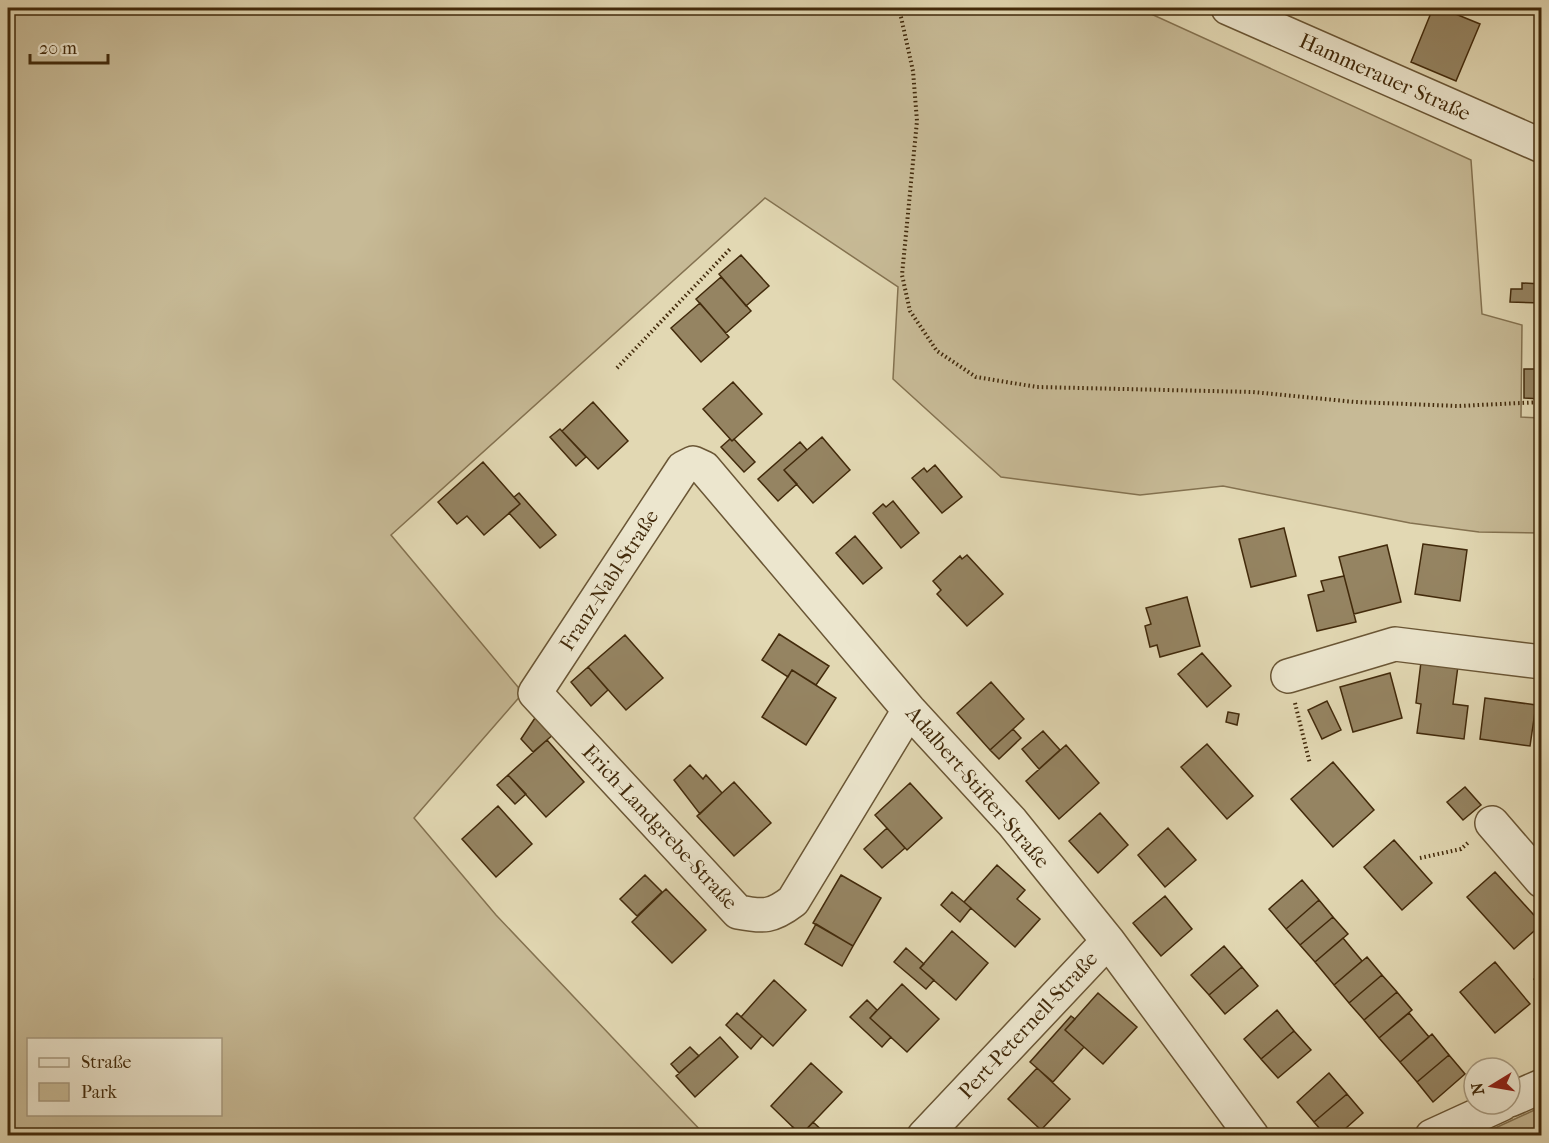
<svg xmlns="http://www.w3.org/2000/svg" width="1549" height="1143" viewBox="0 0 1549 1143" font-family="'IM FELL French Canon',serif">
  <style>
    .green { fill: #c7ba96; stroke: #847250; stroke-width: 1.5; fill-rule: evenodd }
    .building { fill: #958462; stroke: #422a0b; stroke-width: 1.5 }
    .lines { fill: none; stroke-linecap: round; stroke-linejoin: round }
    .minor-casing { stroke: #6a5635; stroke-width: 36 }
    .path { stroke: #422a0b; stroke-width: 4; stroke-dasharray: 1.5 3; stroke-linecap: butt }
    .minor { stroke: #ece6ce; stroke-width: 33 }
    .labels { text-anchor: middle; dominant-baseline: central; stroke-width: 6; stroke-linejoin: round; paint-order: stroke }
    .street-label { font-size: 21px; fill: #422a0b; stroke: #ece6ce }
  </style>
  <rect width="100%" height="100%" fill="#e2d8b3"/>
  <filter id="stains"><feTurbulence type="fractalNoise" baseFrequency=".00333" numOctaves="4"/><feColorMatrix values="0 0 0 0 .2 0 0 0 0 .09 0 0 0 0 .02 0 0 0 .5 -.17"/></filter>
  <radialGradient id="worn" r=".72"><stop offset=".6" stop-color="#630" stop-opacity="0"/><stop offset="1" stop-color="#630" stop-opacity=".3"/></radialGradient>
  <path class="green" d="M8 8H1138L1471 160 1482 314 1522 325 1521 417 1541 418V533L1479 532 1410 523 1223 486 1140 495 1001 477 893 379 898 287 765 198 391 535 523 693 414 818 496 915 705 1135H8ZM28 1040H220V1114H28Z
    M1541 1107V1135H1480Z"/>
  <path class="building" d="M1300 8H1320L1317 14Z
    M1433 8H1441L1480 24 1456 81 1411 62Z
    M1542 104V120L1536 117Z
    M741 255 769 286 746 306 719 274Z
    M721 277 751 311 726 333 696 299Z
    M1522 283 1542 284V303L1510 302 1511 289H1522Z
    M700 303 729 337 701 362 671 328Z
    M1524 369H1542V399L1524 398Z
    M733 382 762 414 732 441 703 409Z
    M593 402 628 441 598 469 562 431Z
    M560 429 586 457 576 466 550 437Z
    M822 437 850 470 813 503 784 470Z
    M730 439 732 441 734 439 755 462 744 472 721 447Z
    M800 442 807 450 784 470 797 484 778 501 758 479Z
    M483 462 520 504 484 535 467 516 457 524 438 502Z
    M935 465 962 497 942 513 912 478 924 468 927 472Z
    M519 493 556 535 540 548 509 513 520 504 514 497Z
    M893 501 919 533 901 548 873 513 883 504 886 507Z
    M1284 528 1296 576 1251 587 1239 539Z
    M855 536 882 568 863 584 836 553Z
    M1423 544 1467 550 1460 601 1415 594Z
    M1387 545 1401 602 1354 614 1339 557Z
    M967 555 1003 594 967 626 937 594 941 590 933 581 960 556 962 559Z
    M1344 576 1356 622 1317 631 1308 595 1324 591 1321 581Z
    M1187 597 1200 646 1160 657 1157 645 1150 647 1145 626 1151 624 1146 608Z
    M779 634 829 666 816 685 792 670 788 677 762 660Z
    M625 635 663 678 626 710 588 667Z
    M1202 653 1231 686 1207 707 1178 674Z
    M1421 662 1458 666 1453 704 1468 706 1464 739 1417 733 1421 704 1416 703Z
    M588 667 608 690 591 706 571 682Z
    M792 670 836 698 806 745 762 717Z
    M1390 673 1402 718 1353 732 1340 687Z
    M991 682 1024 719 990 750 957 713Z
    M1485 698 1536 705 1530 746 1480 739Z
    M1327 701 1341 730 1322 739 1308 710Z
    M1228 712 1239 714 1237 725 1226 722Z
    M537 715 555 733 533 752 521 739Z
    M1013 729 1021 738 999 759 990 750Z
    M1043 731 1060 750 1039 769 1022 749Z
    M547 740 584 782 546 817 508 775Z
    M1207 744 1253 796 1227 819 1181 767Z
    M1066 745 1099 783 1059 819 1026 781Z
    M1333 762 1374 810 1333 847 1291 799Z
    M690 765 703 779 706 775 722 793 700 814 674 780Z
    M508 775 526 794 515 804 497 785Z
    M734 782 771 823 734 856 697 816Z
    M910 783 942 818 907 850 875 815Z
    M1465 787 1481 805 1463 820 1447 802Z
    M498 806 532 844 496 877 462 839Z
    M1100 813 1128 845 1098 873 1069 841Z
    M887 828 905 848 882 868 864 849Z
    M1168 828 1196 860 1165 887 1138 855Z
    M1394 840 1432 883 1402 910 1364 867Z
    M997 865 1025 890 1017 899 1040 919 1015 947 964 902Z
    M1495 872 1542 924 1514 949 1467 897Z
    M645 875 662 892 637 916 620 899Z
    M841 875 881 898 853 946 813 923Z
    M1302 880 1319 900 1286 929 1269 909Z
    M666 889 706 930 672 963 632 922Z
    M952 892 971 908 960 922 941 905Z
    M1165 896 1192 929 1161 956 1133 923Z
    M1319 900 1333 917 1300 945 1286 929Z
    M1333 917 1348 934 1315 962 1300 945Z
    M816 924 853 946 842 966 805 944Z
    M952 931 988 963 956 1000 920 968Z
    M1343 938 1362 961 1334 985 1315 962Z
    M1224 946 1242 967 1209 995 1191 975Z
    M906 948 924 964 920 968 934 980 926 989 894 962Z
    M1367 957 1382 975 1349 1003 1334 985Z
    M1495 962 1530 1004 1495 1033 1460 992Z
    M1242 967 1258 986 1225 1014 1209 995Z
    M1542 972V989L1534 979Z
    M1382 975 1397 992 1364 1020 1349 1003Z
    M774 980 806 1010 773 1046 741 1017Z
    M902 984 939 1019 907 1052 870 1018Z
    M1397 992 1412 1010 1379 1038 1364 1020Z
    M1098 993 1137 1027 1103 1064 1065 1030Z
    M867 1000 877 1010 870 1018 891 1037 882 1047 850 1017Z
    M1277 1010 1294 1031 1261 1059 1244 1039Z
    M737 1013 762 1036 751 1049 726 1025Z
    M1409 1013 1429 1037 1400 1062 1379 1038Z
    M1071 1016 1075 1019 1065 1030 1084 1047 1053 1082 1030 1062Z
    M1294 1031 1311 1050 1278 1078 1261 1059Z
    M1432 1034 1449 1055 1417 1082 1400 1062Z
    M720 1037 738 1057 695 1097 676 1076Z
    M690 1047 699 1056 679 1073 671 1064Z
    M1449 1055 1465 1074 1433 1102 1417 1082Z
    M811 1063 842 1092 801 1135 771 1106Z
    M1037 1068 1070 1099 1041 1130 1008 1099Z
    M1329 1073 1347 1094 1314 1122 1297 1102Z
    M1347 1094 1363 1113 1337 1136H1326L1314 1122Z
    M813 1122 828 1136H785L793 1127 801 1135Z"/>
  <g class="lines">
    <defs>
      <path id="minor" d="M1228 8 1542 146
        M1288 676 1395 644 1542 662
        M909 710 793 901C772 917 764 917 738 912L535 693 683 468 693 463 704 468 909 710 1012 822 1108 941 1252 1136
        M1492 823 1542 881
        M1510 1100 1542 1086
        M924 1136 1108 941
        M1432 1136 1502 1104"/>
    </defs>
    <use href="#minor" class="minor-casing"/>
    <path class="path" d="M899 8 913 71 917 121 902 275 910 311 937 351 976 377 1037 387 1253 392 1355 402 1458 406 1542 402
      M617 368 730 249
      M1295 703 1310 764
      M1420 858 1461 849 1470 841"/>
    <use href="#minor" class="minor"/>
  </g>
  <g class="labels">
    <g class="street-label">
      <text transform="translate(1385 77) rotate(24)">Hammerauer Straße</text>
      <text transform="translate(609 580) rotate(-57)">Franz-Nabl-Straße</text>
      <text transform="translate(978 787) rotate(49)">Adalbert-Stifter-Straße</text>
      <text transform="translate(660 827) rotate(47)">Erich-Landgrebe-Straße</text>
      <text transform="translate(1028 1025) rotate(-47)">Pert-Peternell-Straße</text>
    </g>
  </g>
  <rect width="1549" height="1143" fill="none" stroke="#e2d8b3" stroke-width="30"/>
  <rect x="9" y="9" width="1531" height="1125" fill="none" stroke="#422a0b" stroke-width="3"/>
  <rect x="15" y="15" width="1519" height="1113" fill="none" stroke="#422a0b" stroke-width="1.5"/>
  <rect x="27" y="1038" width="195" height="78" fill="#ece6ce" stroke="#a89b80" stroke-width="1.5"/>
  <rect x="39" y="1058" width="30" height="9" fill="#ece6ce" stroke="#a89b80" stroke-width="1.5"/>
  <text x="81" y="1068" font-size="18" fill="#422a0b">Straße</text>
  <rect x="39" y="1083" width="30" height="18" fill="#c7ba96" stroke="#a89b80" stroke-width="1.5"/>
  <text x="81" y="1098" font-size="18" fill="#422a0b">Park</text>
  <g transform="translate(1492 1086) rotate(259)"><circle r="28" fill="#ece6ce" stroke="#a89b80" stroke-width="1.5"/>
  <path d="M0-4.5L10 22L0 15L-10 22Z" fill="#8f2418"/>
  <text y="-9" font-size="16" font-weight="bold" text-anchor="middle" fill="#422a0b">N</text>
  </g>
  <path d="M30 54v9h78v-9" fill="none" stroke="#422a0b" stroke-width="3"/>
  <text x="39" y="54" font-size="18" fill="#422a0b" stroke="#ece6ce" stroke-width="4.5" paint-order="stroke">20 m</text>
  <rect width="100%" height="100%" filter="url(#stains)"/>
  <rect width="100%" height="100%" fill="url(#worn)"/>
</svg>
